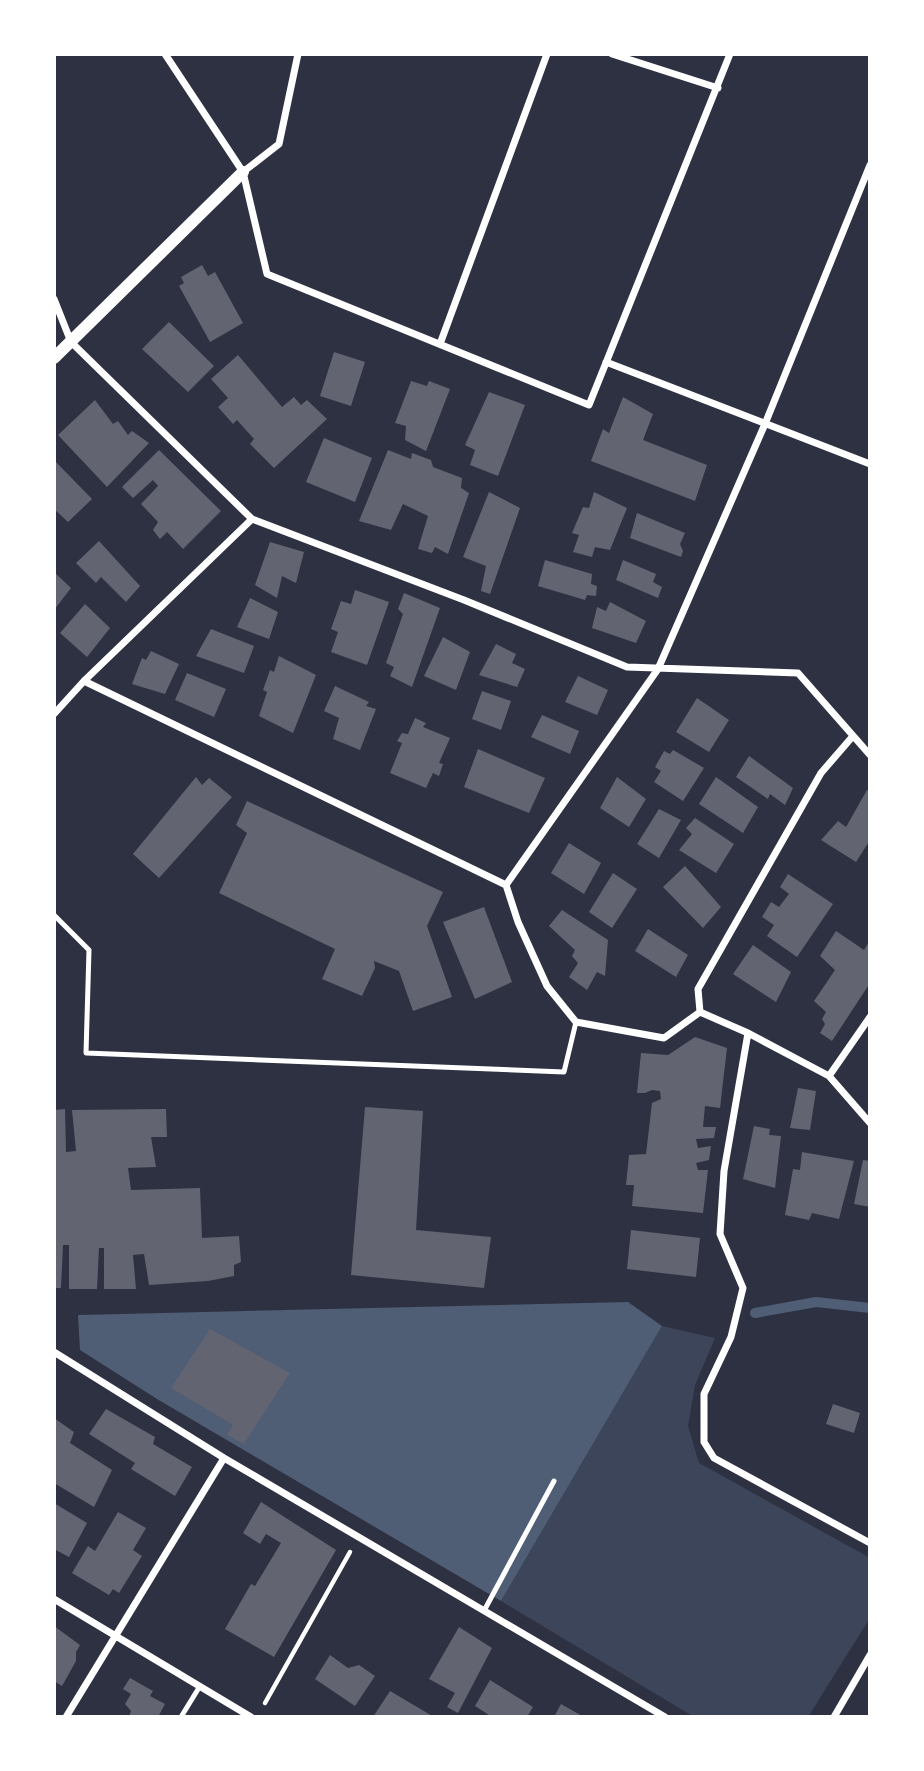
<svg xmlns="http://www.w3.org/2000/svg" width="924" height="1771" viewBox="0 0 924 1771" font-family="'Work Sans',sans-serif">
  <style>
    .green { fill: #3c4559 }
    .water { fill: #4f5d75 }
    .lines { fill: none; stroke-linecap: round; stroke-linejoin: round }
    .stream { stroke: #4f5d75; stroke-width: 10 }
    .building { fill: #626471 }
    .path { stroke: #fff; stroke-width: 4.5 }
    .service { stroke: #fff; stroke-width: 5 }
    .minor { stroke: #fff; stroke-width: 7 }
    .tertiary { stroke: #fff; stroke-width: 12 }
  </style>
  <rect width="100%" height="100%" fill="#2d3142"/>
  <path class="green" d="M662 1326 715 1338 695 1385 688 1426 699 1463 870 1558V1618L808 1717H694L501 1601Z"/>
  <path class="water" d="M628 1302 662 1326 501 1601 157 1399 80 1350 78 1315Z"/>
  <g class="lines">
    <path class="stream" d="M755 1313 816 1302 870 1308"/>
  </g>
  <path class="building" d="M202 265 208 276 215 272 243 323 210 342 179 286 184 283 181 277Z
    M169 322 214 366 188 392 142 349Z
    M334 352 365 362 351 406 320 396Z
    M238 355 282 407 294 397 301 405 307 400 327 419 274 468 250 444 254 439 237 420 233 424 218 407 228 398 211 379Z
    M411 381 427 386 429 381 450 389 426 451 405 440 406 426 395 423Z
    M489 392 525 405 498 476 470 465 475 450 465 445Z
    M623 397 653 414 643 440 707 465 695 501 591 461 603 429 609 433Z
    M95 400 113 424 118 421 128 435 132 431 149 443 107 487 58 435Z
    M324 438 372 458 355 502 306 482Z
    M159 450 221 511 183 549 167 532 160 539 153 530 158 522 141 504 158 486 153 480 133 498 122 487Z
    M388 450 411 459 412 453 431 460 433 467 462 478 461 488 469 493 448 554 435 547 432 553 418 549 428 516 403 504 391 530 359 521Z
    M54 460 92 499 68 522 54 509Z
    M489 492 520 508 490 594 481 591 486 566 463 557Z
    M594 492 627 508 610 550 595 547 592 557 573 552 579 535 572 533 583 507 589 508Z
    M637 513 685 533 680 544 683 551 681 557 630 538Z
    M99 541 140 586 126 602 101 577 96 583 76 563Z
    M270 542 304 552 296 583 282 576 277 598 255 585Z
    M545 560 592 574 591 584 597 586 596 596 587 595 585 600 538 586Z
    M623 560 656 574 653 582 662 587 658 598 616 580Z
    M54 572 71 588 54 610Z
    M355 590 389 602 367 665 331 652 338 632 331 629 341 601 351 604Z
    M404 593 440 608 412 687 390 676 394 667 386 663 403 614 398 609Z
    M250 598 278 612 269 639 237 627Z
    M610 602 646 621 636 643 592 628 597 607 606 611Z
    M85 604 110 628 87 657 60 633Z
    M211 629 254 646 244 673 196 656Z
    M443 637 470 652 456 690 424 676Z
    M496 644 516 654 512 663 525 669 517 687 479 675Z
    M151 651 179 664 165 694 132 684 142 658 146 660Z
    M279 656 316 675 293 733 259 716 267 692 263 690 270 670 274 672Z
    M187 673 226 689 214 717 175 700Z
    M578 676 608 690 597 715 565 702Z
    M335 686 369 702 366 706 376 709 360 750 333 739 339 718 324 711Z
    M482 691 511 701 501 730 472 719Z
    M697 698 729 720 709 752 676 732Z
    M542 715 579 731 570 754 531 737Z
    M415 718 426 723 423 727 450 738 439 763 443 764 439 776 433 773 426 788 390 773 402 743 397 741 402 733 408 734Z
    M478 749 545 778 529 813 464 787Z
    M673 750 704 768 683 801 654 782 661 771 655 767 664 751 670 754Z
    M749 756 793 788 785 805 770 794 768 799 736 777Z
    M196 777 202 785 209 778 232 797 159 878 133 854Z
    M617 777 646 799 629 827 600 808Z
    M716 777 758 807 743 833 699 804Z
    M867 790 870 792V840L856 862 821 840 838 821 846 827Z
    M247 801 443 892 427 926 452 997 413 1011 399 971 374 961 375 968 362 996 322 979 335 949 219 893 247 833 236 825Z
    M659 809 681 820 659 858 637 844Z
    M695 818 734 844 716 873 679 850 692 834 686 828Z
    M569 843 601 863 584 894 551 873Z
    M685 866 721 907 703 928 663 887Z
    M613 873 637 889 612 928 589 912Z
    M788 874 833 904 797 957 767 936 774 925 762 917 771 902 779 907 789 894 780 887Z
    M484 907 512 982 475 999 443 922Z
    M562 910 608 940 605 976 597 972 587 990 569 977 578 963 572 956 575 950 549 926Z
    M648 929 688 955 676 977 635 951Z
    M836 931 864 950 870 940V983L832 1041 820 1033 825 1024 822 1019 826 1012 814 1001 835 970 820 956Z
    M753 945 791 972 776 1002 733 974Z
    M695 1037 727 1048 720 1108 705 1106 703 1127H716L714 1138 696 1139 698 1148 711 1146 709 1160 696 1163 698 1170H708L703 1213 632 1206 634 1185H626L629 1155 646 1154 652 1103 661 1099 660 1091 652 1090 645 1093H637L641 1053 668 1055Z
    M798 1088 816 1091 810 1130 790 1128Z
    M365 1107 423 1111 416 1230 491 1237 484 1288 351 1275Z
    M65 1109 66 1152 76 1151 72 1110 166 1109 167 1137H151L156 1167 128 1168 131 1190 200 1188 202 1238 239 1236 241 1262 234 1265V1276L208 1281 149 1285 144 1254 133 1255 136 1289H104V1248H99L97 1289H69V1245H63L61 1288H54V1110Z
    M754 1126 770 1129 769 1135 781 1136 775 1188 743 1179Z
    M802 1152 854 1161 839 1219 812 1213 809 1220 785 1215 793 1169 800 1170Z
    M863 1160 870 1161V1207L854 1204Z
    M631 1230 700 1238 696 1277 627 1269Z
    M210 1329 290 1373 244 1444 227 1435 233 1425 171 1388Z
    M833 1404 860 1413 854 1433 826 1424Z
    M106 1409 155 1437 153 1444 192 1467 175 1496 131 1469 135 1463 89 1434Z
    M54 1418 74 1432 70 1443 112 1470 94 1507 54 1483Z
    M261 1502 336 1550 274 1657 225 1629 251 1584 255 1586 281 1543 266 1534 260 1544 243 1533Z
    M54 1503 87 1523 69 1557 54 1549Z
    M118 1512 146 1528 133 1550 142 1556 119 1593 113 1589 109 1595 72 1573 88 1546 95 1551Z
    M54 1626 80 1645 76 1652V1661L62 1686 54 1681Z
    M459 1627 492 1648 458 1713 447 1707 455 1693 429 1679Z
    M330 1655 348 1668 359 1665 375 1676 355 1706 315 1679Z
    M130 1678 153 1691 150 1696 165 1704 158 1717H129L131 1711 125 1704 131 1694 123 1689Z
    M490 1680 533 1707 527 1717H492L475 1706Z
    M390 1691 434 1717H373Z
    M561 1704 584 1717H554Z"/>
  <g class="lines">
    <path class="path" d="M265 1703 350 1552"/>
    <path class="service" d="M54 915 89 950 86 1053 564 1072 576 1022
      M485 1609 554 1481
      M181 1717 200 1686"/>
    <path class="minor" d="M165 54 243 172 267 274 589 405 730 54
      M612 54 718 88
      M243 172 279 144 298 54
      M54 299 71 342 252 519 464 600 627 667 798 673 870 755
      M440 344 547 54
      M606 362 870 464
      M84 681 506 885 518 922 547 986 576 1022 664 1038 700 1012 748 1033 829 1076 870 1123
      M54 714 84 681 252 519
      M506 885 658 669 765 424 870 165
      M700 1012 698 989 821 773 853 736
      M748 1033 724 1171 720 1234 743 1288 731 1337 704 1394V1442L714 1458 870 1543
      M829 1076 870 1017
      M54 1352 224 1458 665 1717
      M54 1599 251 1717
      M66 1717 224 1458
      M834 1717 870 1655"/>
    <path class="tertiary" d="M54 358 243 172"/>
  </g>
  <rect width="924" height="1771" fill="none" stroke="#ffffff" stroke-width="112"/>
</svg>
